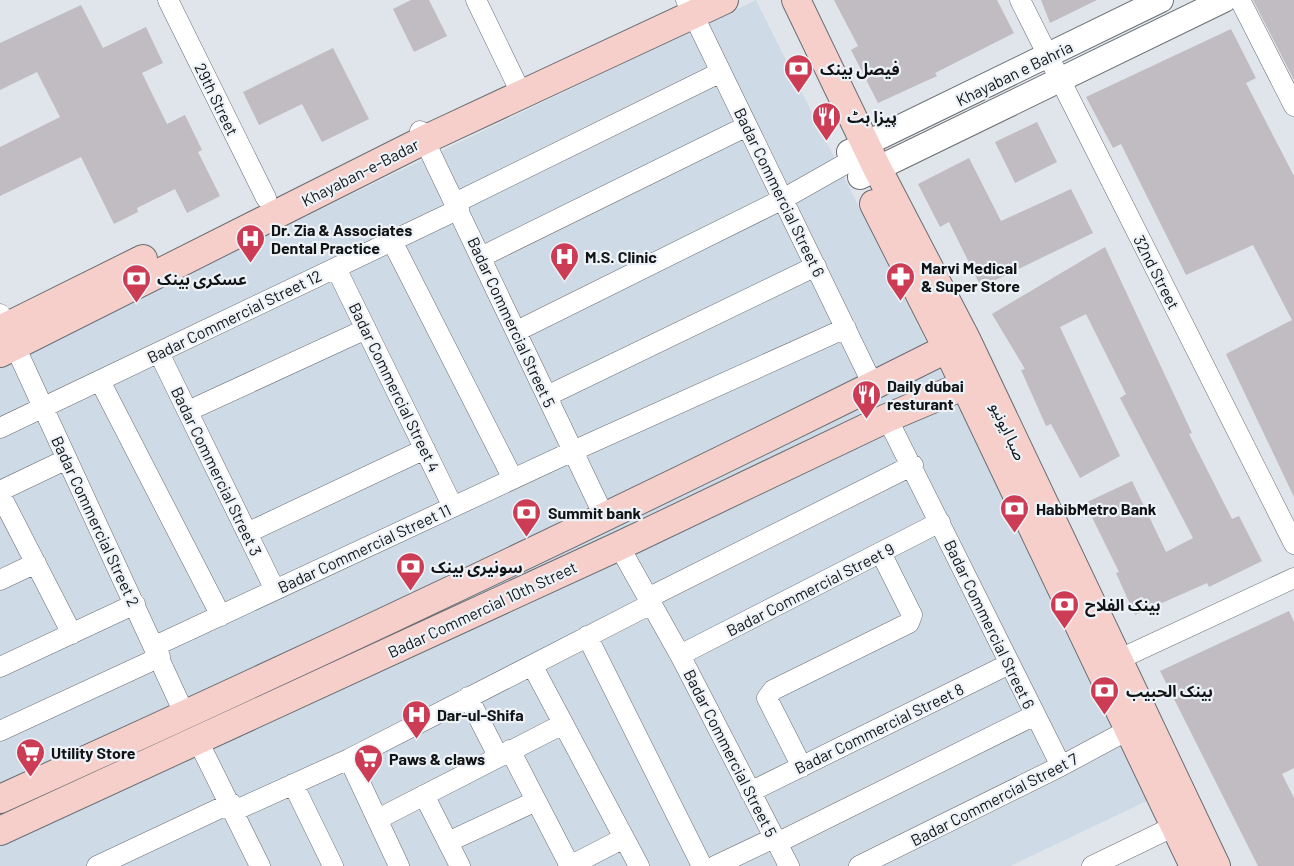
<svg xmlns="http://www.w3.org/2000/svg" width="1294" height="866" viewBox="0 0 1294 866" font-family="Barlow,'Noto Sans Arabic',sans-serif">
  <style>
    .built { fill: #cedae5 }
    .building { fill: #c1bcc1 }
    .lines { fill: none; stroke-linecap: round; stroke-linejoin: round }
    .minor-casing { stroke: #696e73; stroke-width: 21 }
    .tertiary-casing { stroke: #696e73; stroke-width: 26 }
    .secondary-casing { stroke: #696e73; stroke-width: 30 }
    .minor { stroke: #fff; stroke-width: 20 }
    .tertiary { stroke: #fff; stroke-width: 24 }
    .secondary { stroke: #f6cfca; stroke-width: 28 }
    .labels { text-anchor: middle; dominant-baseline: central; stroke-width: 4.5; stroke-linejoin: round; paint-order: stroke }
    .poi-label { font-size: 16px; font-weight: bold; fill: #111314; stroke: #ecf2f7; text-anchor: start }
    .street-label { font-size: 16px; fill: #111314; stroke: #ecf2f7 }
  </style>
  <rect width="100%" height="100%" fill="#dfe5ea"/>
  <path class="built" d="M756 0 1153 798 1010 866H0V363Z"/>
  <path class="building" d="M411 0H429L447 36 414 52 393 9Z
    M834 0H997L1014 33 935 73 937 76 878 103 851 50 858 46Z
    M1041 0H1097L1050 23Z
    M1253 0H1294V80Z
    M81 5 103 48 146 27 163 63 142 73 167 124 185 115 202 150 198 152 220 196 187 213 175 189 137 208 138 212 114 224 81 157 0 196V147L60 117 37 72 0 90V43Z
    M1231 29 1256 78 1246 83 1294 176V497L1226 354 1292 320 1253 245 1186 275 1121 144 1113 148 1086 97Z
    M333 48 369 119 322 142 302 104 259 125 243 92Z
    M1037 122 1057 162 1015 183 995 142Z
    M969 158 1001 221 1071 189 1093 233 981 287 949 222 940 227 918 184Z
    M1105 247 1192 433 1189 434 1232 519 1239 516 1262 561 1209 587 1207 583 1135 615 1116 573 1119 572 1085 503 1132 481 1166 552 1193 538 1120 398 1126 394 1086 314 1060 327 1120 456 1080 478 1051 424 1046 426 1021 370 1025 369 992 314Z
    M1289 611 1294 622V768L1282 774 1294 798V866H1258L1160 671Z"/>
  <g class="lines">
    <defs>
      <path id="minor" d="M168 0 266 198
        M476 0 521 93
        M686 0 873 385
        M1020 0 1294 544
        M1240 0 1294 106
        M420 131 604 516
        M455 203 721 72
        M392 241 513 479
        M481 257 747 126
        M336 268 453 507
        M0 314 185 715
        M517 331 783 199 852 160
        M159 353 275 590
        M100 381 221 616
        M547 396 816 266
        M188 411 366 329
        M887 418 1061 766
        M0 428 459 209
        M0 491 67 459
        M0 494 72 634
        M247 533 425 449
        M619 546 680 655 789 866
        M0 580 36 563
        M648 598 913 465
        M587 636 702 866
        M155 646 573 451 846 328
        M680 655 940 522
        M1109 664 1294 578
        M532 665 639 866
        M0 667 135 604
        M468 697 498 756
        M0 731 160 657
        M198 741 260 866
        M510 750 570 866
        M349 759 399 866
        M802 767 767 698 773 690 909 623 912 615 881 553
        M293 784 333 866
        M750 792 1009 664
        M424 795 460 866
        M234 811 349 759 651 604
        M378 819 563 724
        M448 842 536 801
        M777 843 1035 715
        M97 866 231 803
        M570 866 624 838
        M715 866 774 838
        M859 866 1061 766 1128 730
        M1092 866 1185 821"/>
      <path id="tertiary" d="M849 152 1161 0
        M860 177 1224 0"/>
      <path id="secondary" d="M796 0 877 168 966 339 1216 866
        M874 204 947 348 1194 866
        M0 330 143 259
        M0 353 424 140 724 0
        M0 799C325 652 648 499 966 339
        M0 831 619 546 887 418 984 377"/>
    </defs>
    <use href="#minor" class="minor-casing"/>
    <use href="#tertiary" class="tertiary-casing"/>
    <use href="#secondary" class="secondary-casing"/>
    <use href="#minor" class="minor"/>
    <use href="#tertiary" class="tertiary"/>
    <use href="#secondary" class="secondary"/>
  </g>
  <defs>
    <symbol id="bank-pin" viewBox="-11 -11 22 30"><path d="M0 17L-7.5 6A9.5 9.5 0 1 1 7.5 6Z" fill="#cc3c55" stroke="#ecf2f7"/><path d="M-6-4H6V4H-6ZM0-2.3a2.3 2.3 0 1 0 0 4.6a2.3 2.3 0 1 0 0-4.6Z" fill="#fff"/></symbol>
    <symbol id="restaurant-pin" viewBox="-11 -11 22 30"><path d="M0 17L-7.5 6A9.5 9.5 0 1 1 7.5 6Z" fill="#cc3c55" stroke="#ecf2f7"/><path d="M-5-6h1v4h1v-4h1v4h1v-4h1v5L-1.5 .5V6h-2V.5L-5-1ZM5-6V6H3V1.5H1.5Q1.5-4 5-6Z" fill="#fff"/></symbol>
    <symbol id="hospital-pin" viewBox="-11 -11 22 30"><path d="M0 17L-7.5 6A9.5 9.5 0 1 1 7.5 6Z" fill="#cc3c55" stroke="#ecf2f7"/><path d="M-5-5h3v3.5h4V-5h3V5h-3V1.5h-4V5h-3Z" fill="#fff"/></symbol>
    <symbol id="pharmacy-pin" viewBox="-11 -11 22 30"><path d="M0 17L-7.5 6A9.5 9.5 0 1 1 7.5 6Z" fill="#cc3c55" stroke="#ecf2f7"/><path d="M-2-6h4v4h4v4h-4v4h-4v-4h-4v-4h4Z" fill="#fff"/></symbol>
    <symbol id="supermarket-pin" viewBox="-11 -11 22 30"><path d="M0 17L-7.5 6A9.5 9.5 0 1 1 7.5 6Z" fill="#cc3c55" stroke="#ecf2f7"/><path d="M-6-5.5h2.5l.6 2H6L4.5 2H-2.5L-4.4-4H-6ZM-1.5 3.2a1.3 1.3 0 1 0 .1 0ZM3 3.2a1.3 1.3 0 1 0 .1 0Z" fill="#fff"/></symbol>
  </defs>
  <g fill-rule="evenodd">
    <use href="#bank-pin" x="782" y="52" width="33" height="45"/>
    <use href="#restaurant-pin" x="810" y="100" width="33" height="45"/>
    <use href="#hospital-pin" x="234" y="222" width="33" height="45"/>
    <use href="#hospital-pin" x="548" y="240" width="33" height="45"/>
    <use href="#pharmacy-pin" x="884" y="260" width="33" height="45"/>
    <use href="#bank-pin" x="120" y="262" width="33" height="45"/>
    <use href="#restaurant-pin" x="850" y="378" width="33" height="45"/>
    <use href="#bank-pin" x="998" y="492" width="33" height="45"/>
    <use href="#bank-pin" x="510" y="496" width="33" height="45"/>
    <use href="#bank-pin" x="394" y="550" width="33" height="45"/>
    <use href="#bank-pin" x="1048" y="588" width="33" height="45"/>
    <use href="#bank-pin" x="1088" y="674" width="33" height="45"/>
    <use href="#hospital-pin" x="400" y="698" width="33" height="45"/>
    <use href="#supermarket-pin" x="14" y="736" width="33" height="45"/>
    <use href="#supermarket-pin" x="352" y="742" width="33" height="45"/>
  </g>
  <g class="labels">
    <g class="poi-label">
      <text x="820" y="68">فیصل بینک</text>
      <text x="847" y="116">پیزا ہٹ</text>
      <text x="271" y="229">Dr. Zia &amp; Associates<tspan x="271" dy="18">Dental Practice</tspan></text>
      <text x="585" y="256">M.S. Clinic</text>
      <text x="921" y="267">Marvi Medical<tspan x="921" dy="18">&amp; Super Store</tspan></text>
      <text x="157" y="278">عسکری بینک</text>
      <text x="887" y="385">Daily dubai<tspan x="887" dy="18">resturant</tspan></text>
      <text x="1036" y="508">HabibMetro Bank</text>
      <text x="548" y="512">Summit bank</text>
      <text x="431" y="566">سونیری بینک</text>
      <text x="1085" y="604">بینک الفلاح</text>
      <text x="1126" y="690">بينک الحبيب</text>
      <text x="437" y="714">Dar-ul-Shifa</text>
      <text x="51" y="752">Utility Store</text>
      <text x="389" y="758">Paws &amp; claws</text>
    </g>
    <g class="street-label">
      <text transform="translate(1014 73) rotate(-26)">Khayaban e Bahria</text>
      <text transform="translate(217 99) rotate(64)">29th Street</text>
      <text transform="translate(360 172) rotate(-27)">Khayaban-e-Badar</text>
      <text transform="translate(780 192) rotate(64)">Badar Commercial Street 6</text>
      <text transform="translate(1157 272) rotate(63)">32nd Street</text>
      <text transform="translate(234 316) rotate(-26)">Badar Commercial Street 12</text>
      <text transform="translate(512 322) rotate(65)">Badar Commercial Street 5</text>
      <text transform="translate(395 387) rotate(64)">Badar Commercial Street 4</text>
      <text transform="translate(1009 431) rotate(65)">صبا ایونیو</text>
      <text transform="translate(217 471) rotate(64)">Badar Commercial Street 3</text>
      <text transform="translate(96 521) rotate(65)">Badar Commercial Street 2</text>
      <text transform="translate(364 548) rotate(-25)">Badar Commercial Street 11</text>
      <text transform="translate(810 589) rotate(-27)">Badar Commercial Street 9</text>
      <text transform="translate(482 609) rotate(-25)">Badar Commercial 10th Street</text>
      <text transform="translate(990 624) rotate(64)">Badar Commercial Street 6</text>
      <text transform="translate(879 728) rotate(-26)">Badar Commercial Street 8</text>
      <text transform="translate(731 753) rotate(63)">Badar Commercial Street 5</text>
      <text transform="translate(994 799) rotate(-27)">Badar Commercial Street 7</text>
    </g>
  </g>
</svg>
